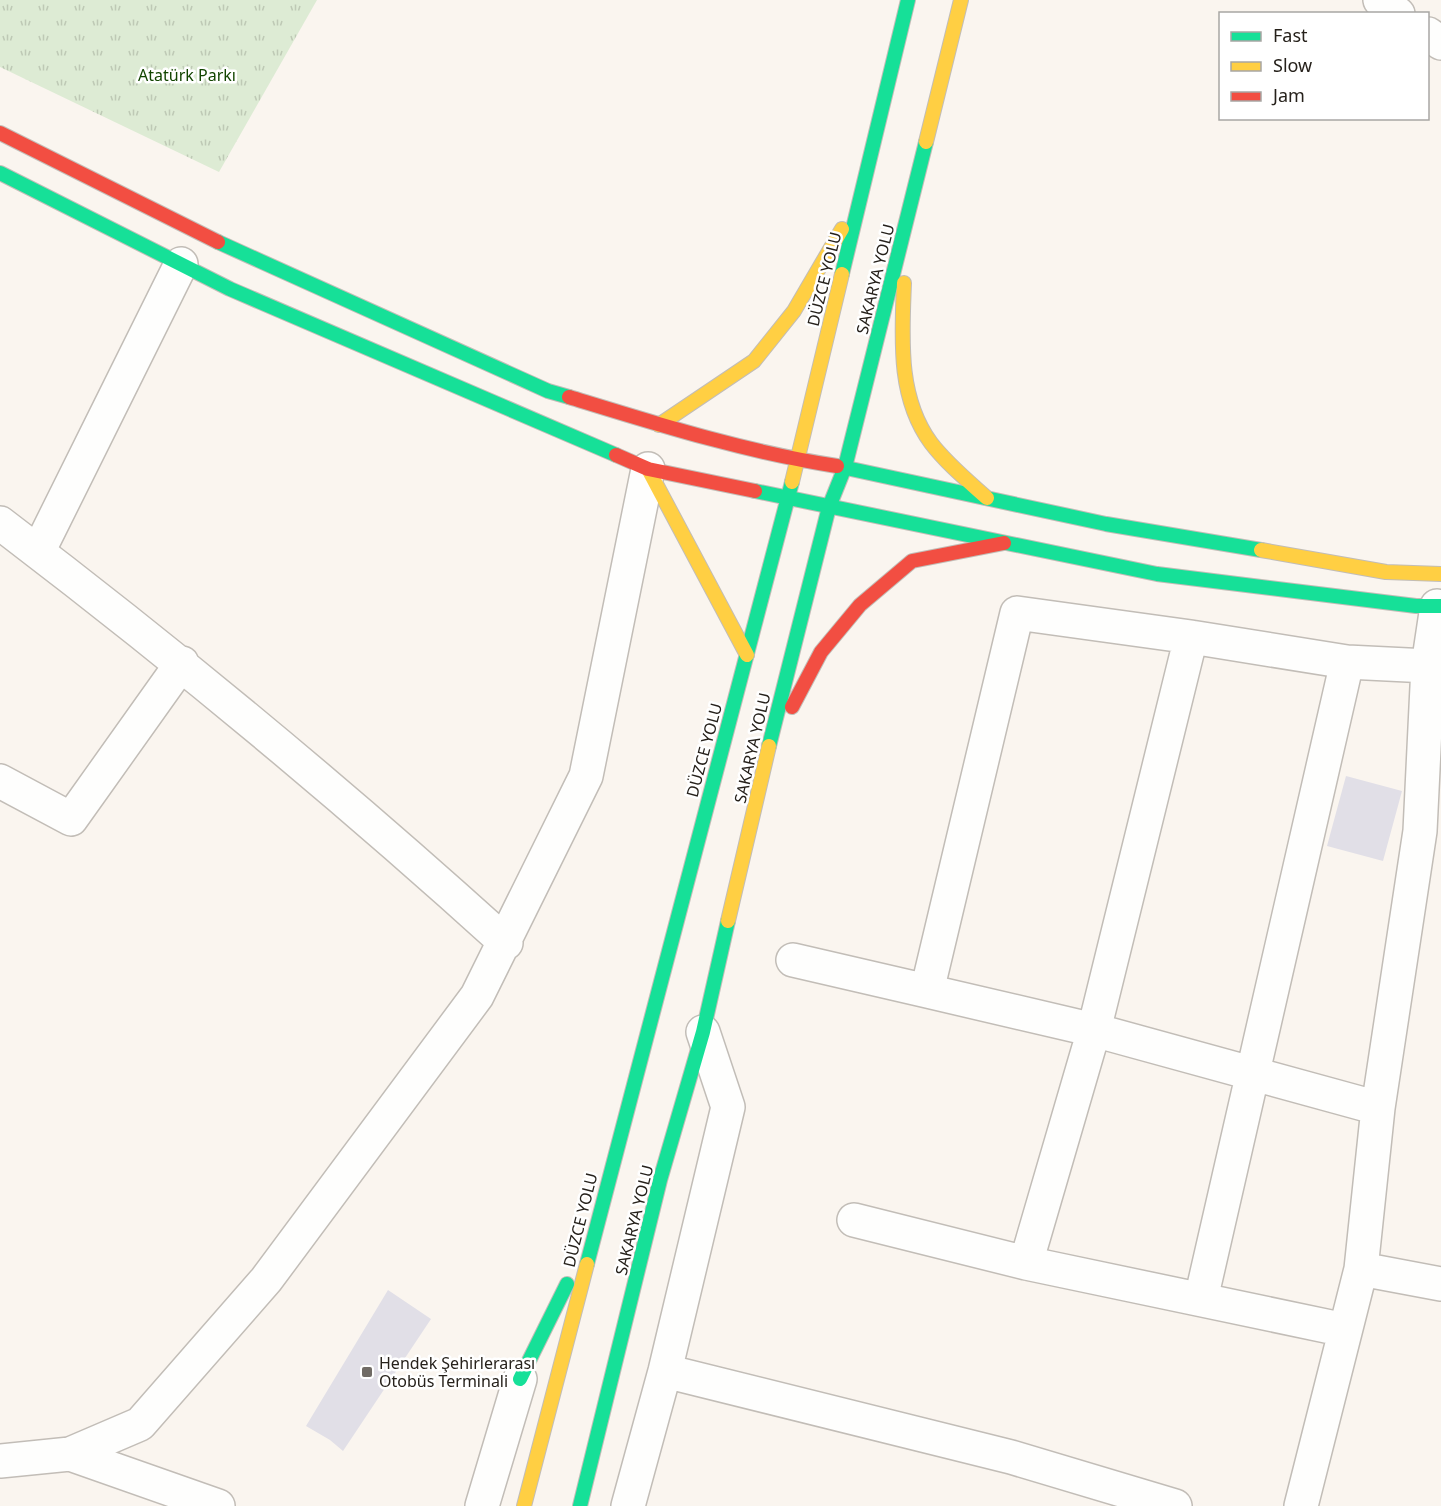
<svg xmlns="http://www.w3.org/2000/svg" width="1441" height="1506" viewBox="0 0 1441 1506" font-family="'Noto Sans',sans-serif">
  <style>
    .park { fill: url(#park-tufts) }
    .building { fill: #e1dfe7 }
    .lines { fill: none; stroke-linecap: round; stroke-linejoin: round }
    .street-casing { stroke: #c2bdb7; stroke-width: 36 }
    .fast-casing { stroke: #c2bdb7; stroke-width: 16 }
    .slow-casing { stroke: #c2bdb7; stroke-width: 16 }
    .jam-casing { stroke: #c2bdb7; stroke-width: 16 }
    .street { stroke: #fefefd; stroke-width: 33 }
    .fast { stroke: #16e098; stroke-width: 14 }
    .slow { stroke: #ffcf43; stroke-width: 14 }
    .jam { stroke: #f24e42; stroke-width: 14 }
    .poi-dot { fill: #706b65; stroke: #fff; stroke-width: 2 }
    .labels { text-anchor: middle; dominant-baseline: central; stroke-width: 5; stroke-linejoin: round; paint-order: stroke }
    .park-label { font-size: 16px; fill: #124500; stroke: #fff }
    .street-label { font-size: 16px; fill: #26211b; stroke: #fff }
    .poi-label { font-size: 16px; fill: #26211b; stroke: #fff; text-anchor: start }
  </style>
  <defs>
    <pattern id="park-tufts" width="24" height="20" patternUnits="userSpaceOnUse" patternTransform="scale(1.5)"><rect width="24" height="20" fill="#ddebd4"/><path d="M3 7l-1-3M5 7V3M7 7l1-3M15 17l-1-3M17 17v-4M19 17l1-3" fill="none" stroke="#bec9b5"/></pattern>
  </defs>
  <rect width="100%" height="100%" fill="#faf5ef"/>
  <path class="park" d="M0 0H317L219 172 0 67Z"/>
  <path class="building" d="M1346 776 1402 791 1383 861 1327 846Z
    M388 1290 431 1319 343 1451 330 1440 306 1426Z"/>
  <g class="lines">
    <defs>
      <path id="street" d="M1380 0 1398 14
        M1428 34 1441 43
        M0 523C175 656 343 795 506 943
        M38 552 181 264
        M0 781 71 819 182 663
        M793 960 927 991 1017 613 1191 637 1347 662 1428 666
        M927 991 1094 1030 1378 1108
        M854 1220 1026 1263 1345 1330
        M1026 1263 1094 1030 1191 637
        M1361 1269 1441 1284
        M1201 1299 1347 662
        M665 1371 1011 1457 1175 1506
        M70 1454 218 1506
        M0 1461 70 1454 140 1424 266 1280 477 996 586 776 648 469
        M482 1506 520 1379
        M628 1506 665 1371 728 1107 703 1032
        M1301 1506 1361 1269 1378 1108 1420 831 1428 666 1437 606"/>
      <path id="fast" d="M0 173 230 289 616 455
        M218 242 548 391 569 397
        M842 274 908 0
        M837 466 1106 524 1261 550
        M755 491 1157 574 1416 606H1441
        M769 746 829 507 845 467 926 142
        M587 1264 792 482
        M520 1379 567 1284
        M580 1506 660 1180 703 1032 728 921"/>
      <path id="slow" d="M926 142 961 0
        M904 283C902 337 897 397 931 443 947 464 968 481 987 498
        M659 425 754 361 794 311 842 229
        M648 469 747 655
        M792 482 842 274
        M1261 550 1386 572 1441 574
        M728 921 769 746
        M524 1506 587 1264"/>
      <path id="jam" d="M0 133 218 242
        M569 397C657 424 745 452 837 466
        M616 455 648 469 755 491
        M792 707 821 652 860 605 912 561 1004 543"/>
    </defs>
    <use href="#street" class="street-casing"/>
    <use href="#fast" class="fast-casing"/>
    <use href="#slow" class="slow-casing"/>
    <use href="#jam" class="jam-casing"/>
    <use href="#street" class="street"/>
    <use href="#fast" class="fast"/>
    <use href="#slow" class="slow"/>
    <use href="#jam" class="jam"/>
  </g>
  <rect class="poi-dot" x="361" y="1366" width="12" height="12" rx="3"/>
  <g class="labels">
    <g class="park-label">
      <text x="187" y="75">Atatürk Parkı</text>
    </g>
    <g class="street-label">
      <text transform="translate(824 279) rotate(-76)">DÜZCE YOLU</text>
      <text transform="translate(875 279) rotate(-76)">SAKARYA YOLU</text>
      <text transform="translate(752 748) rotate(-77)">SAKARYA YOLU</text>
      <text transform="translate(704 750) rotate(-75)">DÜZCE YOLU</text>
      <text transform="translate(580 1220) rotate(-76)">DÜZCE YOLU</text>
      <text transform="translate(634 1220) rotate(-76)">SAKARYA YOLU</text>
    </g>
    <g class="poi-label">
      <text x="379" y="1363">Hendek Şehirlerarası<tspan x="379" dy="18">Otobüs Terminali</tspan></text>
    </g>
  </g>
  <rect x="1219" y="12" width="210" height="108" fill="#ffffff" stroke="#a8a6a4" stroke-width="1.5"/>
  <rect x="1231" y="32" width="30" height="9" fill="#16e098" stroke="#a8a6a4" stroke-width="1.5"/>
  <text x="1273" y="42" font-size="18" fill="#26211b">Fast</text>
  <rect x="1231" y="62" width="30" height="9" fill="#ffcf43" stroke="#a8a6a4" stroke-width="1.5"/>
  <text x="1273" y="72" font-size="18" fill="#26211b">Slow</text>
  <rect x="1231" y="92" width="30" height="9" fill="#f24e42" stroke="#a8a6a4" stroke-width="1.5"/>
  <text x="1273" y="102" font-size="18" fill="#26211b">Jam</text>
</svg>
